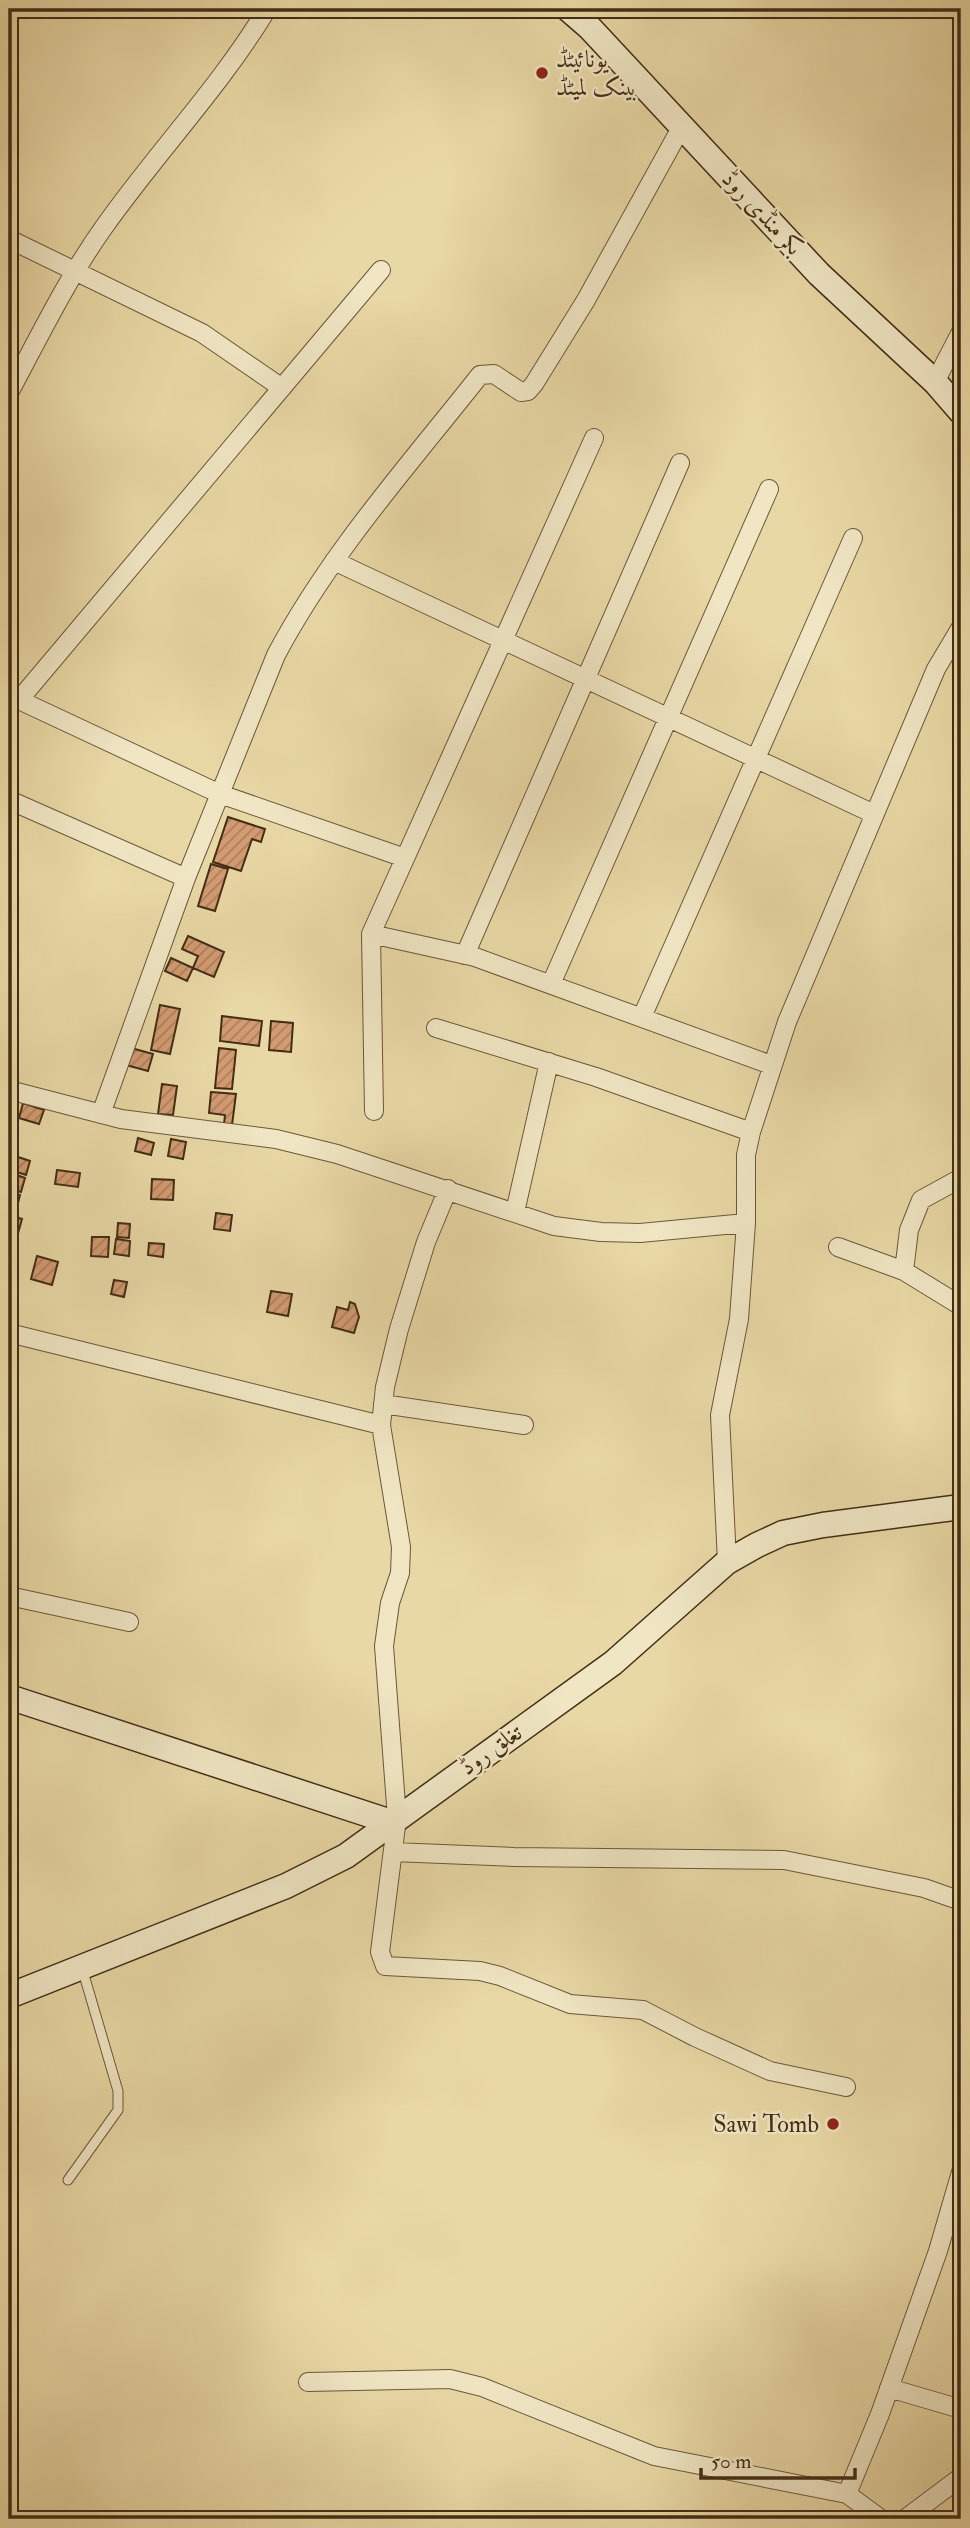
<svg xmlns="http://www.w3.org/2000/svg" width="970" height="2528" viewBox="0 0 970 2528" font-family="'IM FELL Double Pica',Amiri,serif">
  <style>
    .building { fill: url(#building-hatch); stroke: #422d15; stroke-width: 2 }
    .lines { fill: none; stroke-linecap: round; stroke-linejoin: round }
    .lane-casing { stroke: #6c5839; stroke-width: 11 }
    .street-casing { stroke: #6c5839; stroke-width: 20 }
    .secondary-casing { stroke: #422d15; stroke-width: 27 }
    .lane { stroke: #f0e6c4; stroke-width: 9 }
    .street { stroke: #f0e6c4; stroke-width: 18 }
    .secondary { stroke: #f0e6c4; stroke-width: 24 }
    .poi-dot { fill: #8f2418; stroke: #f0e6c4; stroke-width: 2.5 }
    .labels { text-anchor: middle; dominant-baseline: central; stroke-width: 5; stroke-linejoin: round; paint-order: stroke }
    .poi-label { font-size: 24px; fill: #422d15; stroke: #f0e6c4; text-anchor: start }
    .street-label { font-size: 24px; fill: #422d15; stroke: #f0e6c4 }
  </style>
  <defs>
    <pattern id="building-hatch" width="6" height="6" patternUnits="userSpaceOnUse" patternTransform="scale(1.75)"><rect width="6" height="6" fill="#d39b71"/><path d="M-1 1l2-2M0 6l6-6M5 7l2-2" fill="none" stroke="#ad7f5c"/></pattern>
  </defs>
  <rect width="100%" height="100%" fill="#e8d8a5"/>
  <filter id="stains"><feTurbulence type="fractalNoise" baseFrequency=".00286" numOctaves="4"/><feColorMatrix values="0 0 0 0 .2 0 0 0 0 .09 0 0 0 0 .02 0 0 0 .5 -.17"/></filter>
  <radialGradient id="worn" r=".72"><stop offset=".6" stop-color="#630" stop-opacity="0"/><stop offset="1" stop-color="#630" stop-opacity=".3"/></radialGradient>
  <path class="building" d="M228 817 265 829 261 842 252 839 241 871 213 862Z
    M211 864 228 869 215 911 198 906Z
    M188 936 224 952 214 977 193 968 198 956 182 949Z
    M171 958 193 968 187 981 165 971Z
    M160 1005 180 1009 170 1054 151 1050Z
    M222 1016 262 1021 259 1046 220 1041Z
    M271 1021 293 1023 291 1052 269 1050Z
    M131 1048 153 1054 148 1071 126 1065Z
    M219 1048 236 1050 232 1089 215 1088Z
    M162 1084 177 1086 173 1115 158 1114Z
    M211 1092 236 1094 232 1125 224 1124 225 1115 209 1113Z
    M23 1103 44 1110 39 1124 19 1118Z
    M9 1106 18 1108 15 1121 9 1120Z
    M138 1138 154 1143 151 1155 135 1151Z
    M171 1139 186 1142 183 1159 168 1156Z
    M15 1156 30 1161 26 1175 11 1170Z
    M57 1170 80 1173 78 1187 55 1184Z
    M11 1173 25 1178 21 1192 9 1188Z
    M152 1179 174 1180 173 1200 151 1199Z
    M9 1192 20 1195 17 1207 9 1205Z
    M216 1213 232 1215 230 1231 214 1229Z
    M9 1215 22 1219 17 1237 9 1235Z
    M118 1223 130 1224 129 1238 117 1237Z
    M92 1237H109L108 1257 91 1256Z
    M116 1239 130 1241 129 1256 114 1254Z
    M149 1243 164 1244 163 1257 148 1255Z
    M37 1256 58 1262 52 1285 31 1279Z
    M114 1280 127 1282 124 1297 111 1294Z
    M271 1291 292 1294 288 1316 267 1312Z
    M350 1302 355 1304 359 1317 354 1333 332 1327 337 1307 348 1310Z"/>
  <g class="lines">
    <defs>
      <path id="lane" d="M68 2180 118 2110V2091L82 1968"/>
      <path id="street" d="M9 239 202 333 282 388
        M935 382 961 332
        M9 393C39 337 67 279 104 227 157 152 220 87 267 9
        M334 561 874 814
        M9 692 19 700 220 794 405 858
        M19 700 381 270
        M9 800 186 878
        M371 934 475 957 771 1065
        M465 955 680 463
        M551 984 769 489
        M642 1017 853 538
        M436 1028 596 1077 751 1132
        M9 1090 121 1119 276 1139 337 1154 554 1226 601 1232 640 1233 746 1223
        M374 1111 371 934 594 438
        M101 1114 186 878 276 655C330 553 409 465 480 375L494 374 521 392 528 391 534 384 586 300 682 126
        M448 1189 426 1242 399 1329 385 1387 381 1425 401 1547 400 1573 390 1603 384 1646 397 1818 380 1952 385 1966 480 1971 500 1976 570 2004 643 2010 695 2037 770 2071 846 2087
        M515 1212 549 1062
        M838 1247 904 1271 961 1306
        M904 1271 909 1230 921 1200 961 1178
        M9 1333 381 1425
        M383 1404 524 1425
        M727 1562 720 1415 739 1319 746 1223V1155L751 1132 787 1022 936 669 961 627
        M9 1596 129 1622
        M393 1852 514 1857 784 1860 924 1888 961 1901
        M308 2382 450 2379 482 2387 654 2456 847 2494 881 2519
        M889 2388 961 2409
        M847 2494 880 2414 938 2251 961 2172
        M905 2519 961 2477"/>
      <path id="secondary" d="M568 9 590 28 819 274 935 382 961 412
        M9 1697 391 1822
        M9 1996 286 1886 346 1856 613 1663 727 1562 757 1545 783 1533 823 1525 961 1507"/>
    </defs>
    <use href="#lane" class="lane-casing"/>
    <use href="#street" class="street-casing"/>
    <use href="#secondary" class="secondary-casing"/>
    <use href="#lane" class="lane"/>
    <use href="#street" class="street"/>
    <use href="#secondary" class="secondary"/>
  </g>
  <g class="poi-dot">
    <circle cx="542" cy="73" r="7"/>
    <circle cx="833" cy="2124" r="7"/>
  </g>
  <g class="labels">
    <g class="poi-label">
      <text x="556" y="59">یونائیٹڈ<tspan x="556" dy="28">بینک لمیٹڈ</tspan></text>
      <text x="819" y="2124" text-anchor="end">Sawi Tomb</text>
    </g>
    <g class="street-label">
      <text transform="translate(762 213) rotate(47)">بکر منڈی روڈ</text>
      <text transform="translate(491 1750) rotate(-35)">تغلق روڈ</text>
    </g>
  </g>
  <rect width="970" height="2528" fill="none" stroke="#e8d8a5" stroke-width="35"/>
  <rect x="10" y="10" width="949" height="2507" fill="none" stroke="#422d15" stroke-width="3.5"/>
  <rect x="18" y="18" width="935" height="2493" fill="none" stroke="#422d15" stroke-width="2"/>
  <path d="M701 2468v10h154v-10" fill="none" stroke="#422d15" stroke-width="3.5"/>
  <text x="711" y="2468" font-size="21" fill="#422d15" stroke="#f0e6c4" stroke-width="5" paint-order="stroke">50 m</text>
  <rect width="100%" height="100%" filter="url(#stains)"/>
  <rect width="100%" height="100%" fill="url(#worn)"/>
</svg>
